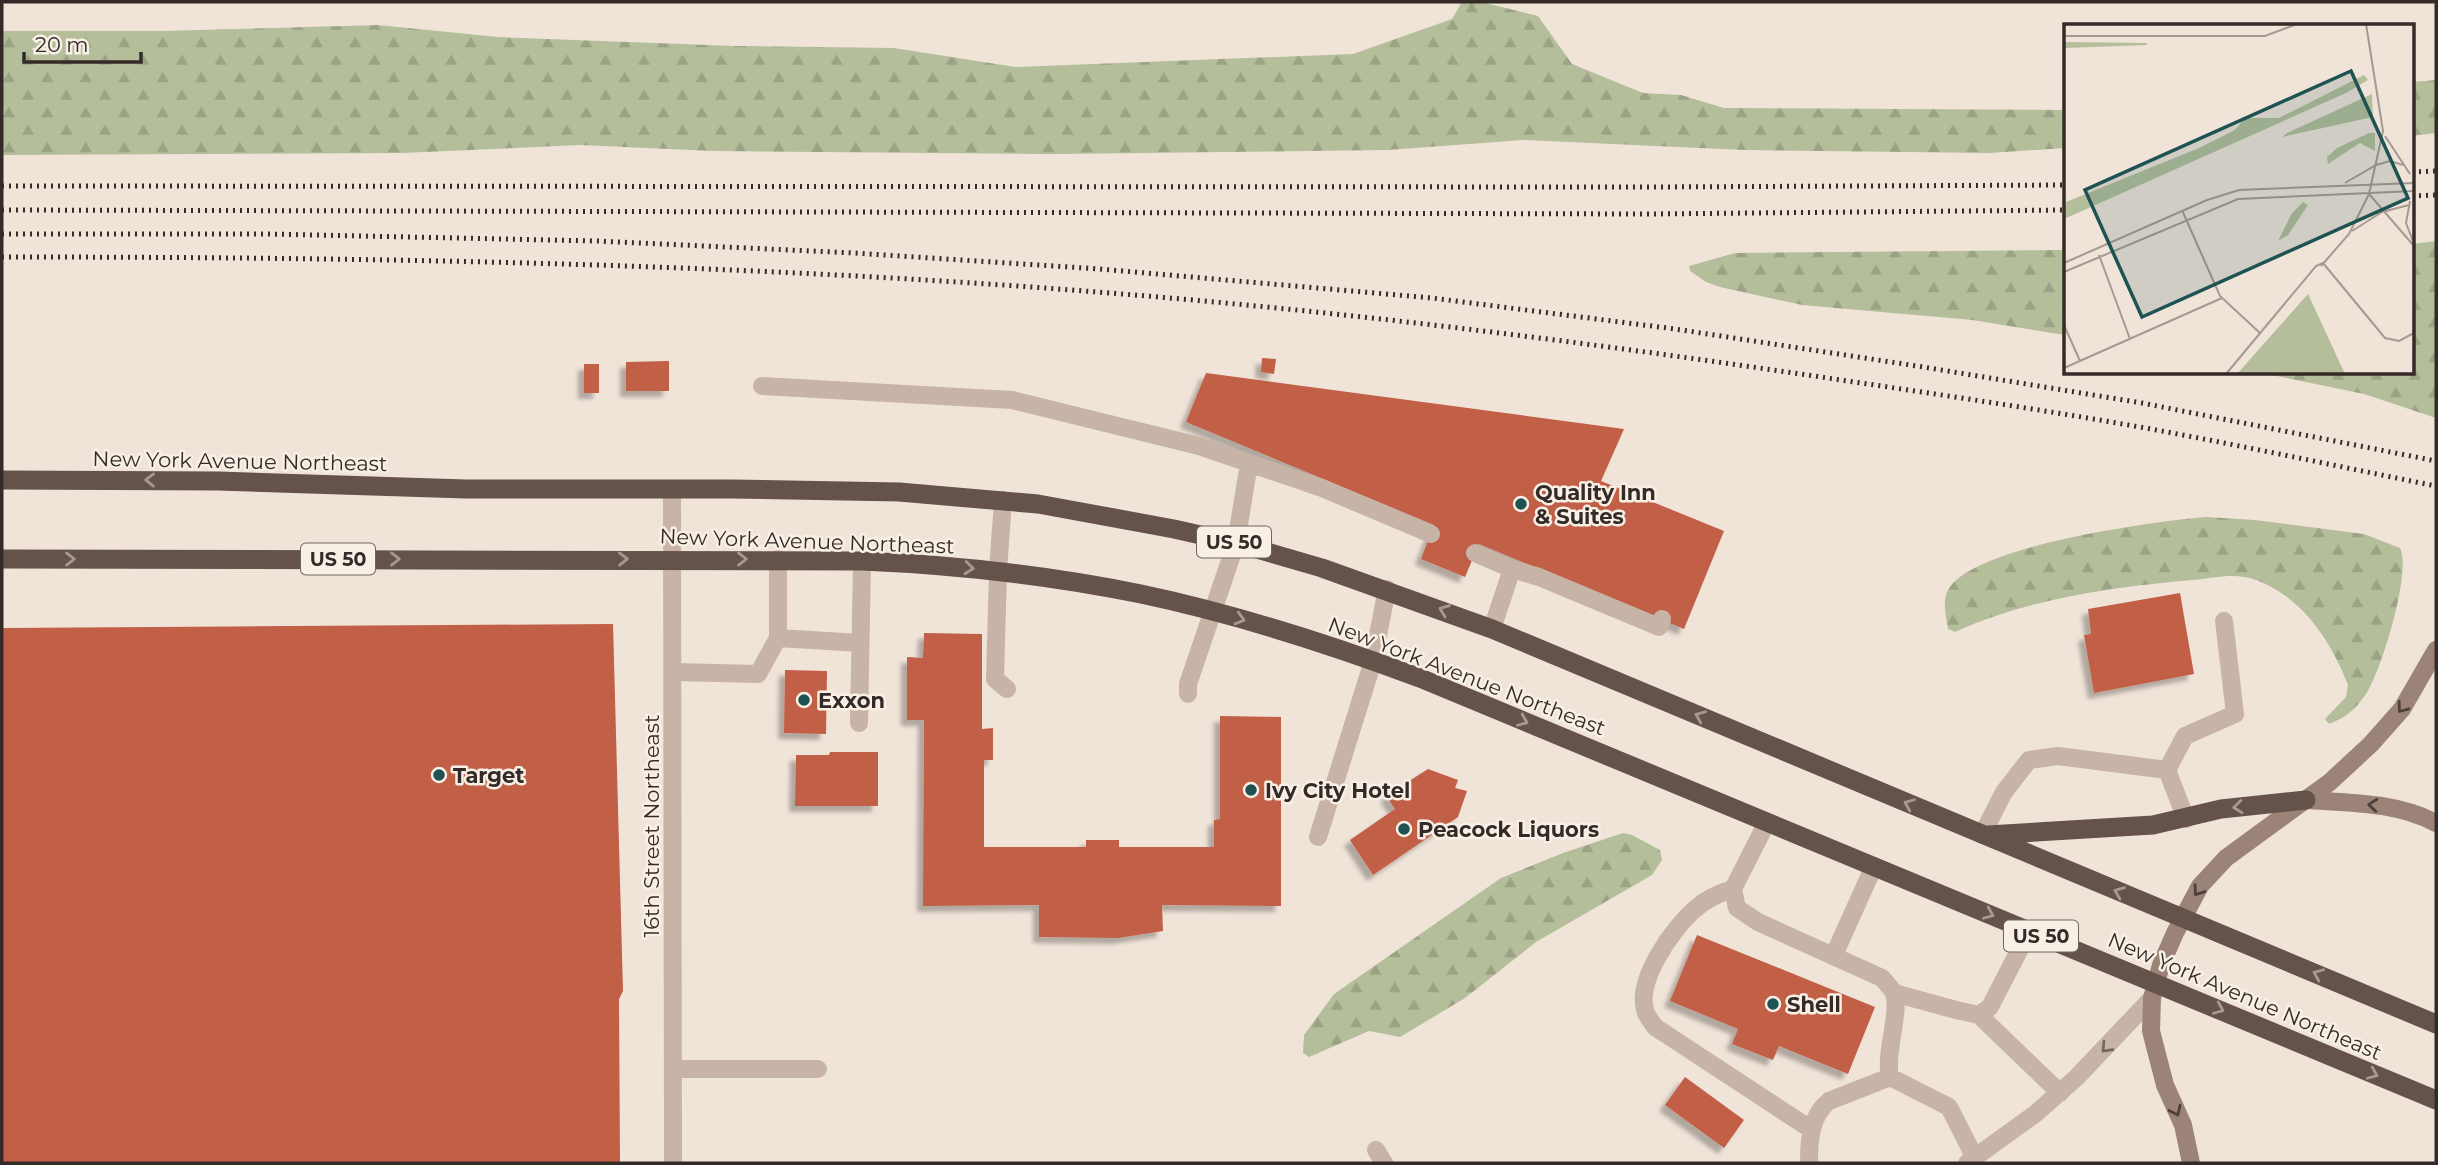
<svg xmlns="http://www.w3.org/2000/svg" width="2438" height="1165" viewBox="0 0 2438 1165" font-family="Montserrat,sans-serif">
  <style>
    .forest { fill: url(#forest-firs) }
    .building { fill: #c15e47; filter: url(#shadow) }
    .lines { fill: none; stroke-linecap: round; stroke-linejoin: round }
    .service { stroke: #c7b4a6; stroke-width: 18 }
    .minor { stroke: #c7b4a6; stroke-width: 18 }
    .tertiary { stroke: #c7b4a6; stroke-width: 18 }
    .secondary { stroke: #9b8378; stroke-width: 18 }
    .trunk { stroke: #64524b; stroke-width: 19 }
    .rail { stroke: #342a27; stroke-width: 5; stroke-dasharray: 2 5; stroke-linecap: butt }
    .oneway { stroke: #a79990 }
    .oneway2 { stroke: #4e403b }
    .oneway3 { stroke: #766860 }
    .poi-dot { fill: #1e5253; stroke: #f8efe5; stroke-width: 2.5 }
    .labels { text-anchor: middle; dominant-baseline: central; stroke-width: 5; stroke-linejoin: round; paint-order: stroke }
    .shield { fill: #f8efe5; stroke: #6f6560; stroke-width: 2 }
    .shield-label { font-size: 19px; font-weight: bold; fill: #342a27 }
    .street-label { font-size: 21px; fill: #342a27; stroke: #f8efe5 }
    .poi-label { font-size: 21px; font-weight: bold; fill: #342a27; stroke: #f8efe5; text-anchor: start }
    .inset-road { fill: none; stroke: #a59a92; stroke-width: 2 }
    .view { fill: #1e5253; fill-opacity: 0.15; stroke: #1e5253; stroke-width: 3.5 }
    .inset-edge { fill: none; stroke: #342a27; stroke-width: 3.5 }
  </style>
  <defs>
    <pattern id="forest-firs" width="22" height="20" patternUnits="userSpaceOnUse" patternTransform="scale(1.75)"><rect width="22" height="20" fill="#b4be9a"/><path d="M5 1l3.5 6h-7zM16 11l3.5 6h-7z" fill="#9ba385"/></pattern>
    <filter id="shadow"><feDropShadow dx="-6" dy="6" stdDeviation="2" flood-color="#0004"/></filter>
  </defs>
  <rect width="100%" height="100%" fill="#f0e4d9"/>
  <path class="forest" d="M1462 2H1481L1538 16 1572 64 1643 93 1681 95 1724 108 2065 110V148L1990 153 1744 150 1523 140 1388 150 1054 154 714 151 580 145 402 153 2 155V31H162L378 25 498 37 735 46 894 48 1015 67 1353 54 1452 19Z
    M2436 80V133L2412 136V82Z
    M2436 241V418L2364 394 2262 373H2412V244Z
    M2065 250V335L1972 320 1802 305 1720 287 1706 282 1690 271 1689 266 1735 253Z
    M2207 517 2255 520 2364 534 2400 548C2412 571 2381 672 2366 694 2356 709 2345 718 2329 724L2325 719 2346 697 2348 685C2331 641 2302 597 2256 580 2237 572 2213 578 2193 580 2113 587 2030 598 1955 632L1948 629C1946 615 1941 599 1950 587 1979 545 2155 521 2207 517Z
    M1623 833 1632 835 1660 850 1662 860 1652 875 1536 942 1465 998 1400 1037 1369 1031 1309 1057 1303 1053 1304 1035 1334 994 1501 878 1563 853Z"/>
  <path class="building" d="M1262 358 1276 359 1274 374 1261 372Z
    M669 361V391H626V362Z
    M584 364H599V393H584Z
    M1206 373 1624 429 1601 481 1724 531 1684 629 1479 544 1465 577 1421 559 1434 525 1186 422Z
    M2180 593 2194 674 2094 693 2084 635 2091 634 2088 609Z
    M613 624 623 991 619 999 620 1163H2V628Z
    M924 633 982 634V729L993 728V760H984V847H1086V840H1119V847H1214V820L1220 819V716L1281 717V906L1162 905 1163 931 1118 938 1039 937V905L923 906 924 720H907V657L923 658Z
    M785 670 827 671 826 734 784 733Z
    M830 752H878V806H795L796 755H829Z
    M1428 769 1458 780 1455 788 1467 791 1458 817 1373 875 1350 840 1395 809 1386 796Z
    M1697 935 1875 1007 1848 1074 1779 1046 1773 1060 1732 1044 1738 1029 1670 1001Z
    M1685 1077 1744 1120 1724 1148 1665 1105Z"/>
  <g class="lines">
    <path class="service" d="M762 386 1012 400 1199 446 1322 488 1431 534
      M1003 500 998 571 995 679 1007 689
      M1475 553 1512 569 1492 629
      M1512 569 1539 577 1659 627 1662 619
      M778 638 860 643
      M674 672 758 674 778 638V559
      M1188 694V684L1236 543 1249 463
      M859 723 862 561
      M2186 819 2167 770 2185 736 2235 714 2224 621
      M1767 822 1733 889 1737 908 1758 922 1882 978C1885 982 1890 987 1893 991 1902 1010 1884 1053 1890 1077L1949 1107 1975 1158
      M1982 835 2004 792 2029 760 2058 756 2167 770
      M1318 837 1373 661 1387 589
      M1733 889C1719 893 1706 899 1695 909 1673 928 1634 982 1646 1013 1648 1018 1652 1022 1655 1027L1812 1130
      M1834 955 1874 866
      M1894 993 1956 1010 1979 1015 1990 1007 2029 931
      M1979 1015 2060 1093
      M673 1069H818
      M1376 1150 1384 1163
      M1809 1163C1809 1141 1810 1116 1829 1101L1890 1077"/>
    <path class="minor" d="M672 489 673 1163"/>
    <path class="tertiary" d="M1967 1163 2035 1114 2076 1078 2152 998"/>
    <path class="secondary" d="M2306 800C2350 803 2396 802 2436 823
      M2191 1163 2183 1125 2165 1085 2151 1031 2152 998 2161 965 2175 933 2200 886 2226 858 2330 782 2371 744 2402 709 2436 650"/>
    <path class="trunk" d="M2 480 218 481 466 489H732L899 492 1038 504 1174 529 1236 543 1322 568 1492 629 2436 1024
      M2 559 862 561C956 565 1049 575 1141 594 1236 614 1329 644 1420 678L2436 1100
      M1988 835 2153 825 2221 809 2306 800"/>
    <path class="rail" d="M2412 172 2436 171
      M2 186 1651 187 2065 185
      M2412 196 2436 195
      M2 210 1648 214 2065 210
      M2 234H268L597 241 854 253 1100 269 1432 298 1675 329 1917 366 2142 403 2436 461
      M2 257C367 257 732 263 1097 292 1330 310 1562 339 1794 373 1907 390 2021 406 2134 426 2235 444 2336 466 2436 486"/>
  </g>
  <defs><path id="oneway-chevron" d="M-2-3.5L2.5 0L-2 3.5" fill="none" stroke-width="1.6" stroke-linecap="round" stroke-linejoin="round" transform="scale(1.75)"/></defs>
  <g class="oneway">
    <use href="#oneway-chevron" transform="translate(150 480) rotate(-179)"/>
    <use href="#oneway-chevron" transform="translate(70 559)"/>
    <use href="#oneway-chevron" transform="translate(395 559)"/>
    <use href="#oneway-chevron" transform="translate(623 559) rotate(-1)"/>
    <use href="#oneway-chevron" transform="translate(742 559)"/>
    <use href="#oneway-chevron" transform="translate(969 568) rotate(6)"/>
    <use href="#oneway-chevron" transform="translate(1444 610) rotate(-159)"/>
    <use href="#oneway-chevron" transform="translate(1240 619) rotate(16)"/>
    <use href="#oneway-chevron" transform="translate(1700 716) rotate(-157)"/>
    <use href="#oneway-chevron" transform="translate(1523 721) rotate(23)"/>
    <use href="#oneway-chevron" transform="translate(1909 804) rotate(-157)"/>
    <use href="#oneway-chevron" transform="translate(2238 807) rotate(174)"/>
    <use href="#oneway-chevron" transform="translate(2119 892) rotate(-158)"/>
    <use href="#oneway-chevron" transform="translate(1989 914) rotate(23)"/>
    <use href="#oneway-chevron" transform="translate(2318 974) rotate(-157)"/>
    <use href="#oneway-chevron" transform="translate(2219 1009) rotate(23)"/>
    <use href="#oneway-chevron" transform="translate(2373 1074) rotate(23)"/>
  </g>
  <g class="oneway2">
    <use href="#oneway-chevron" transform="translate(2402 708) rotate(127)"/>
    <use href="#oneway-chevron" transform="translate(2373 805) rotate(-175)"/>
    <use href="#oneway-chevron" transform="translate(2198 891) rotate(125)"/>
    <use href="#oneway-chevron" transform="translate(2176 1111) rotate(65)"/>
  </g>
  <use class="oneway3" href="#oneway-chevron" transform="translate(2106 1048) rotate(133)"/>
  <g class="poi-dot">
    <circle cx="1521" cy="504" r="7"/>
    <circle cx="804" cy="700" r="7"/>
    <circle cx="439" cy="775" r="7"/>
    <circle cx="1251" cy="790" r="7"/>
    <circle cx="1404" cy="829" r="7"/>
    <circle cx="1773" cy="1004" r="7"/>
  </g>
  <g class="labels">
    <g class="shield">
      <rect x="1197" y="526.5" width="74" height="31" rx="5"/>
      <rect x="301" y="543.5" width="74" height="31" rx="5"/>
      <rect x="2004" y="920.5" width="74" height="31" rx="5"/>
    </g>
    <g class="shield-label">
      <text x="1234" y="542">US 50</text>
      <text x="338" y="559">US 50</text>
      <text x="2041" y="936">US 50</text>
    </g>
    <g class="street-label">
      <text transform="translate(240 461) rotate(1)">New York Avenue Northeast</text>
      <text transform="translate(807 541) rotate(2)">New York Avenue Northeast</text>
      <text transform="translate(1467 676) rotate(21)">New York Avenue Northeast</text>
      <text transform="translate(651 826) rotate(-90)">16th Street Northeast</text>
      <text transform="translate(2245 996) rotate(23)">New York Avenue Northeast</text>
    </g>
    <g class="poi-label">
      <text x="1535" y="492">Quality Inn<tspan x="1535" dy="24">&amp; Suites</tspan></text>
      <text x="818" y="700">Exxon</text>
      <text x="453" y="775">Target</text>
      <text x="1265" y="790">Ivy City Hotel</text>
      <text x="1418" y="829">Peacock Liquors</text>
      <text x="1787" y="1004">Shell</text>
    </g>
  </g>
  <g transform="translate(2064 24)">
    <rect width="350" height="350" fill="#f0e4d9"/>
    <path d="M0 18 83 19V21L0 24ZM300 51 304 56 282 69 0 195 2 178 135 124 171 106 181 94H215ZM308 70 309 93 218 113 223 109ZM305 109H311V127L296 119 264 140 263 133 273 124ZM239 178 244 181 224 211 214 217 228 189Z" fill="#b4be9a"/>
    <path d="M244 270 281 350H173Z" fill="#b4be9a"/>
    <path class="inset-road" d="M302 0 319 107 305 170 350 222M0 12H201L233 0M321 112 346 150M312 141 326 137 339 141M281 159 312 141M346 177 342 199 349 217M118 186 156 272 197 310M318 188 345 181M288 207 318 188M35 231 66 315M0 239 143 176 175 166 350 159M259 239 321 314 335 317 350 309M257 242 285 210 305 170M0 248 174 175 350 167M0 301 16 337M0 344 158 274M162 350 252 242 259 239"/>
    <path class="view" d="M287 47 344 174 78 293 21 166Z"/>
    <rect width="350" height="350" class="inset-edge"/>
  </g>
  <rect width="2438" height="1165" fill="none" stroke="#342a27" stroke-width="7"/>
  <path d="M24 52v10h117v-10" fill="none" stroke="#342a27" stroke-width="3.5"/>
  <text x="35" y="52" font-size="21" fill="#342a27" stroke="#f8efe5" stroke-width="5" paint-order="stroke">20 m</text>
</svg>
